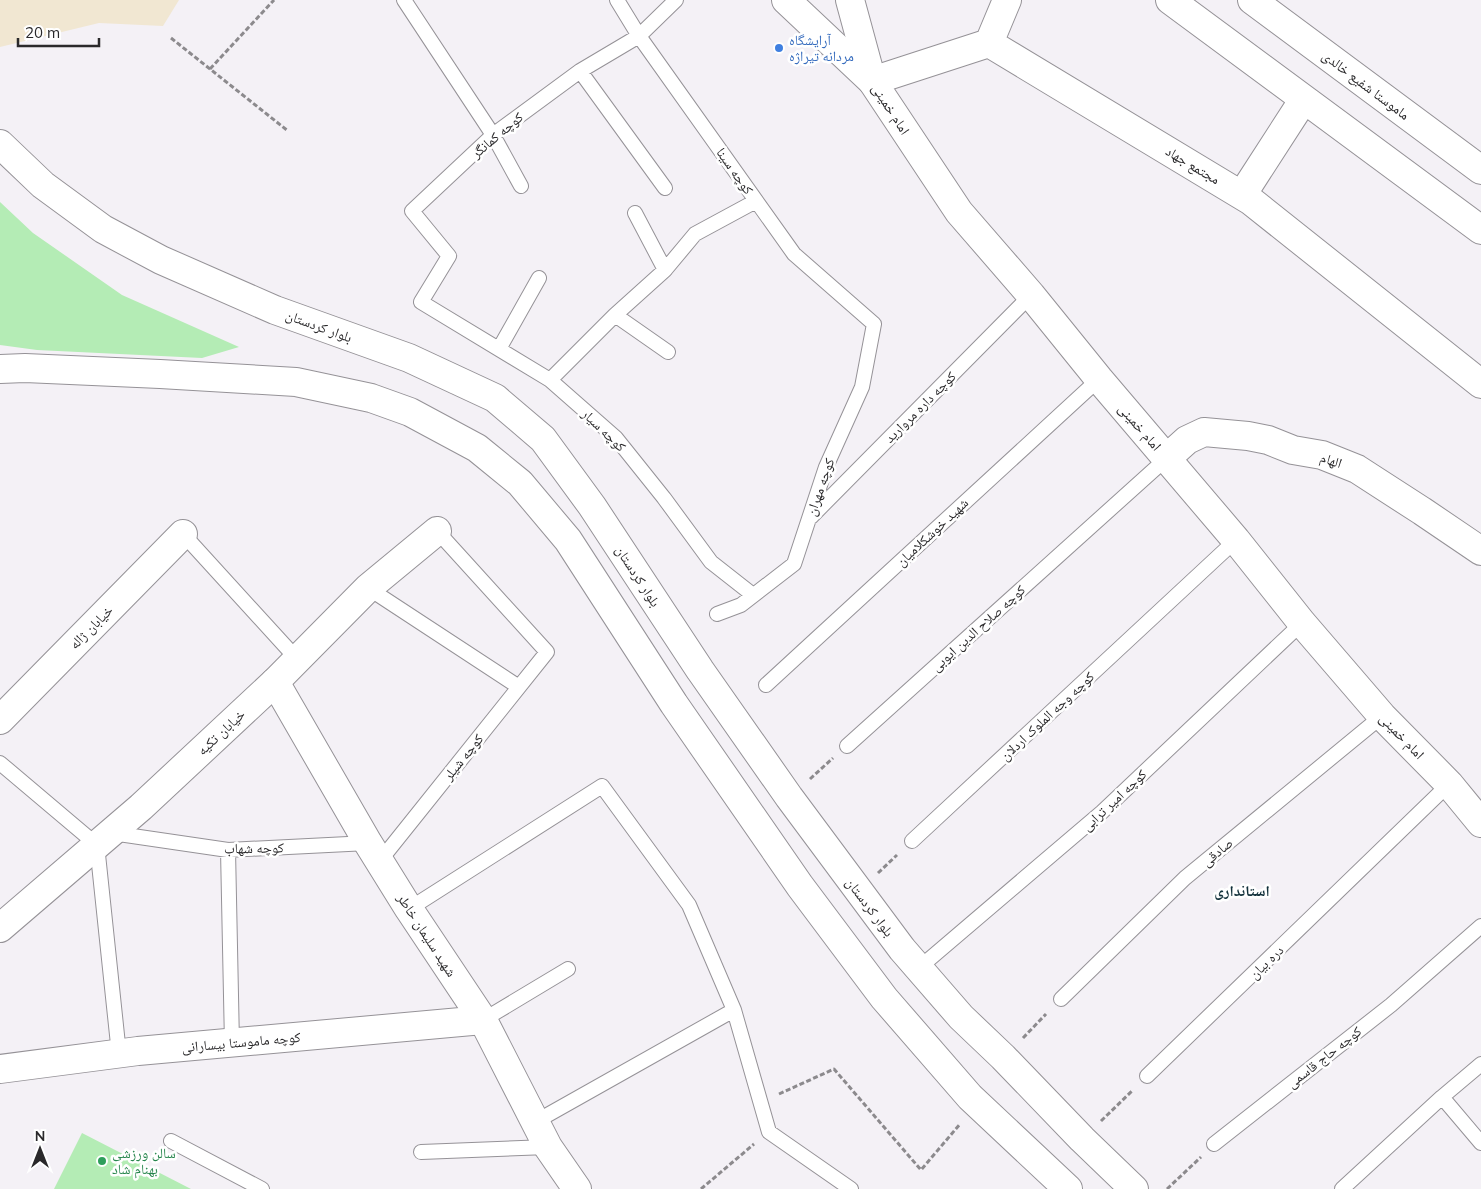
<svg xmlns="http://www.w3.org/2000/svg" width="1481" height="1189" viewBox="0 0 1481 1189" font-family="Mulish,'Noto Naskh Arabic',sans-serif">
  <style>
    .commercial { fill: #f1e7d2 }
    .green { fill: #b4ecb5 }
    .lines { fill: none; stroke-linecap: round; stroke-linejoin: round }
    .service-casing { stroke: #959297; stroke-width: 16 }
    .minor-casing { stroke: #959297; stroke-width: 30 }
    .tertiary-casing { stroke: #959297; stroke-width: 30 }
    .secondary-casing { stroke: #959297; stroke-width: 30 }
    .path { stroke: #8c8a8d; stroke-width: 3; stroke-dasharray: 5 2.5; stroke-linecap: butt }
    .service { stroke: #fff; stroke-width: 14 }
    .minor { stroke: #fff; stroke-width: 28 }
    .tertiary { stroke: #fff; stroke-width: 28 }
    .secondary { stroke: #fff; stroke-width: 28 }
    .shop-dot { fill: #3f7fe0; stroke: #fff; stroke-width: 2 }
    .leisure-dot { fill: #2e9e5b; stroke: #fff; stroke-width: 2 }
    .labels { text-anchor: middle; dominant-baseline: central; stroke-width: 5; stroke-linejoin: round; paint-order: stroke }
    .shop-label { font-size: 14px; fill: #366cbe; stroke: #fff; text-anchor: start }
    .street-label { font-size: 14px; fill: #2a292b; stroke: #fff }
    .leisure-label { font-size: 14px; fill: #27864d; stroke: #fff; text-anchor: start }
    .neighbourhood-label { font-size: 15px; font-weight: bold; fill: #11303a; stroke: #fff }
  </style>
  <rect width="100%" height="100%" fill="#f4f1f6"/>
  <path class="commercial" d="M0 0H179L163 26 99 23 0 47Z"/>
  <path class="green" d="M0 202 33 233 122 295 239 347 202 358 37 350 0 345Z
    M82 1133 191 1189H54Z"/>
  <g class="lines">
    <defs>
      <path id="service" d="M404 0 493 135 521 186
        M617 0 639 36 794 254 874 324 862 387 826 467 794 564 741 605 717 614
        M676 0 639 36 580 71 493 135 412 211 449 256 421 302 550 380 616 438 664 498 711 562 753 595
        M580 71 665 188
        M635 213 665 270 695 234 756 201
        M615 315 665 270
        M499 349 539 278
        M550 380 615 315 668 352
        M811 517 1031 295
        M183 534 297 659
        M368 588 519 687
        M766 685 1099 379
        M847 746 1167 458
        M0 763 97 845 119 1054
        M112 833 228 850 368 843
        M912 841 1236 540
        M228 850 232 1044
        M379 862 547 652 437 531
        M409 909 602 786 689 905 734 1010 769 1132 851 1189
        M919 968 1102 812 1302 623
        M1061 999 1185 878 1382 716
        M483 1020 568 969
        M1147 1076 1449 784
        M1442 1097 1481 1143
        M535 1122 734 1010
        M171 1141 262 1189
        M1214 1144 1391 1005 1481 926
        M421 1152 548 1147
        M1342 1189 1442 1097 1481 1064"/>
      <path id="minor" d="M786 0 872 81 989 43 1251 201 1481 384
        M1170 0 1481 230
        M1252 0 1481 170
        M989 43 1007 0
        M1242 195 1304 99
        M1167 458 1187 440 1204 432 1248 436 1268 440 1293 450 1322 455 1357 469 1422 511 1481 551
        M0 720 183 534
        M0 928 141 807 275 682 368 588 437 531
        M0 1069 138 1051 483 1020"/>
      <path id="tertiary" d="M275 682 368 843 409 909 483 1020 548 1147 577 1189"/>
      <path id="secondary" d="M850 0 872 81 959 212 1031 295 1099 379 1236 540 1302 623 1382 716 1449 784 1481 823
        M0 144 43 185 103 229 161 260 275 310 409 358 495 398 543 439 592 506 700 670 789 797 902 949 961 1017 1003 1057 1082 1139 1134 1189
        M0 369 25 368 160 374 296 382 371 398 410 412 477 448 520 483 568 540 674 704 800 886 884 998 970 1097 1068 1189"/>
    </defs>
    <use href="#service" class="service-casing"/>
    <use href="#minor" class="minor-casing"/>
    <use href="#tertiary" class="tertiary-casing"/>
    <use href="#secondary" class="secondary-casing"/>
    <path class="path" d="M171 38 288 131
      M210 69 274 0
      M810 779 833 758
      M878 873 897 855
      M1023 1038 1046 1014
      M779 1094 834 1069 921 1170 960 1124
      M1101 1121 1132 1091
      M701 1189 754 1144
      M1167 1189 1201 1157"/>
    <use href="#service" class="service"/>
    <use href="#minor" class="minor"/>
    <use href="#tertiary" class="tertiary"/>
    <use href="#secondary" class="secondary"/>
  </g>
  <circle class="shop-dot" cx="779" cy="48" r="5"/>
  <circle class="leisure-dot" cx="102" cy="1161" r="5"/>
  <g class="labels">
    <g class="shop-label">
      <text x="789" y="40">آرایشگاه<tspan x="789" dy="16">مردانه تیراژه</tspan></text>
    </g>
    <g class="street-label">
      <text transform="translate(1366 85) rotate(37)">ماموستا شفیع خالدی</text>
      <text transform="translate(891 109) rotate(57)">امام خمینی</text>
      <text transform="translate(497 135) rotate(-40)">کوچه کمانگر</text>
      <text transform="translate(1193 165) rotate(31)">مجتمع جهاد</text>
      <text transform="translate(735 171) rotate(55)">کوچه سینا</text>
      <text transform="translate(319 326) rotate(20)">بلوار کردستان</text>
      <text transform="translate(920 407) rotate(-45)">کوچه داره مروارید</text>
      <text transform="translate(1140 427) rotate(49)">امام خمینی</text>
      <text transform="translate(604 430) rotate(44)">کوچه سیار</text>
      <text transform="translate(1331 460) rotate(19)">الهام</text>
      <text transform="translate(820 487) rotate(-71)">کوچه مهران</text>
      <text transform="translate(932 532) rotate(-43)">شهید خوشکلامیان</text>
      <text transform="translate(638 576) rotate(57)">بلوار کردستان</text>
      <text transform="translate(91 627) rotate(-45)">خیابان ژاله</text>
      <text transform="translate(978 628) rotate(-42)">کوچه صلاح الدین ایوبی</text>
      <text transform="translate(1047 716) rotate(-43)">کوچه وجه الملوک اردلان</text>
      <text transform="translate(221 732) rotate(-43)">خیابان تکیه</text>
      <text transform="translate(1402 736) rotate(46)">امام خمینی</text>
      <text transform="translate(463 757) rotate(-51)">کوچه شیلر</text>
      <text transform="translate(1114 800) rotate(-43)">کوچه امیر ترابی</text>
      <text transform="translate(254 848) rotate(-1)">کوچه شهاب</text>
      <text transform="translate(1217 852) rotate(-40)">صادقی</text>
      <text transform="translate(870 907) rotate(53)">بلوار کردستان</text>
      <text transform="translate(427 935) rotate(57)">شهید سلیمان خاطر</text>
      <text transform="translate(1266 962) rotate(-44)">دره بیان</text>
      <text transform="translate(241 1042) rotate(-5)">کوچه ماموستا بیسارانی</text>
      <text transform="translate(1324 1057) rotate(-38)">کوچه حاج قاسمی</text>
    </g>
    <g class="leisure-label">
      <text x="112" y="1153">سالن ورزشی<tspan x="112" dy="16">بهنام شاد</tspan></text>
    </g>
    <g class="neighbourhood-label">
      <text x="1242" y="890">استانداری</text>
    </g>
  </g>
  <g transform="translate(40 1149)" stroke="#ffffff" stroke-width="4" paint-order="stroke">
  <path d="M0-4L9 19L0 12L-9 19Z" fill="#2a292b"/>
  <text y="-8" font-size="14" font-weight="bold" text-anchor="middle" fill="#2a292b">N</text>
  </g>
  <path d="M18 38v8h81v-8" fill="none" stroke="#2a292b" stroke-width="2.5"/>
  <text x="25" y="38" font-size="15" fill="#2a292b" stroke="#ffffff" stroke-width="4" paint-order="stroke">20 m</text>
</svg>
